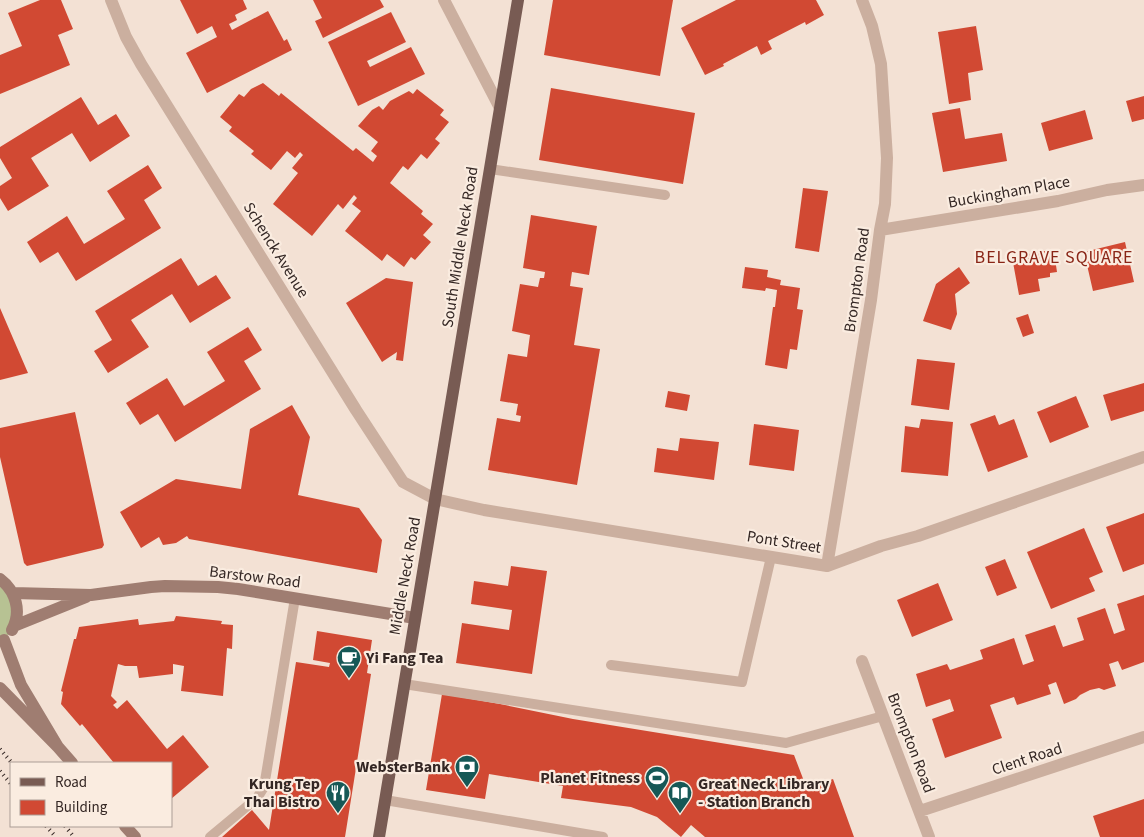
<svg xmlns="http://www.w3.org/2000/svg" width="1144" height="837" viewBox="0 0 1144 837" font-family="'Source Sans 3',sans-serif">
  <style>
    .green { fill: #b7c293 }
    .building { fill: #d14933 }
    .lines { fill: none; stroke-linecap: round; stroke-linejoin: round }
    .lane { stroke: #cbaf9f; stroke-width: 10 }
    .street { stroke: #cbaf9f; stroke-width: 12 }
    .secondary { stroke: #9f7d71; stroke-width: 12 }
    .primary { stroke: #785b53; stroke-width: 12 }
    .rail { stroke: #342724; stroke-width: 4; stroke-dasharray: 1 4; stroke-linecap: butt }
    .labels { text-anchor: middle; dominant-baseline: central; stroke-width: 4.5; stroke-linejoin: round; paint-order: stroke }
    .street-label { font-size: 16px; fill: #342724; stroke: #faece0 }
    .poi-label { font-size: 16px; font-weight: bold; fill: #342724; stroke: #faece0; text-anchor: end }
    .neighbourhood-label { font-size: 18px; letter-spacing: 1px; fill: #892516; stroke: #faece0 }
  </style>
  <rect width="100%" height="100%" fill="#f3e1d4"/>
  <path class="green" d="M0 579 13 593 10 633 0 643Z"/>
  <path class="building" d="M40 0H61L73 29 58 35 70 65 0 94V55L22 46 8 13Z
    M180 0H243L247 9 235 15 237 20 229 24 232 30 268 11 284 41 287 39 292 50 207 93 186 53 217 37 212 26 197 34Z
    M313 0H380L384 7 323 38 315 21 322 18Z
    M553 0H673L660 76 544 55Z
    M736 0H816L824 15 806 25 805 22 768 41 772 49 761 55 757 46 723 64 724 66 705 75 681 28Z
    M391 12 406 42 367 61 370 67 411 47 425 74 358 106 328 42Z
    M976 26 983 70 968 73 971 100 949 104 938 32Z
    M263 83 279 96 281 93 353 151 356 148 373 162 377 156 371 151 378 142 358 126 372 110 379 106 383 110 390 101 409 91 413 94 417 89 444 110 440 115 449 122 435 139 440 143 427 159 421 154 408 170 403 166 390 183 423 211 421 214 433 224 423 235 431 242 415 260 411 257 404 267 387 254 382 261 345 231 361 211 352 204 357 198 354 195 343 209 338 204 312 236 273 204 298 173 292 168 303 155 300 152 295 158 287 151 271 170 251 154 254 151 229 131 232 127 220 117 239 94 244 97 251 89Z
    M551 88 695 113 683 184 539 160Z
    M1144 96V119L1132 122 1126 101Z
    M81 97 98 125 116 114 130 136 90 162 72 133 31 158 49 186 8 211 0 198V186L12 178 0 158V147Z
    M960 108 965 139 1002 133 1007 161 943 172 932 113Z
    M1085 110 1093 139 1049 151 1041 123Z
    M148 165 162 188 144 200 161 228 76 281 58 252 40 263 27 242 67 216 84 244 125 219 107 191Z
    M803 188 828 191 819 252 795 248Z
    M531 215 597 226 589 275 572 272 570 286 583 288 574 345 600 349 577 485 488 470 497 418 520 422 521 416 516 415 518 404 500 401 508 354 527 357 530 335 512 331 520 284 538 287 540 278H544L545 272 523 268Z
    M1125 242 1134 282 1093 291 1084 252Z
    M1045 251V254L1054 252 1057 272 1050 273V277L1038 279 1040 291 1019 295 1012 257Z
    M181 258 198 286 216 275 231 298 190 323 172 294 131 320 149 347 108 373 94 351 112 340 95 311Z
    M745 267 768 270 767 277 781 280 780 285 800 288 797 309 803 310 797 350 790 349 787 369 765 365 773 307H775L777 290 766 288 765 291 742 288Z
    M959 267 970 283 955 294 957 314 951 330 923 321 936 284Z
    M386 278 413 282 403 361 396 360 397 352 382 362 346 303Z
    M0 308 28 373 0 380Z
    M1028 314 1034 333 1023 337 1016 318Z
    M248 327 262 350 244 361 261 389 175 442 158 414 140 425 126 403 167 378 184 406 225 381 207 352Z
    M917 359 955 363 949 410 911 405Z
    M1144 383V411L1111 421 1103 395Z
    M668 391 690 395 687 411 665 407Z
    M1076 396 1089 427 1050 443 1037 412Z
    M292 405 310 437 298 495 359 508 382 540 377 573 189 539 187 536 176 543 163 545 159 537 141 548 120 512 176 479 241 489 250 429Z
    M75 412 104 545 102 548 27 566 24 563 0 457V428Z
    M995 415 999 425 1014 419 1028 457 988 472 970 424Z
    M921 419 953 422 948 476 901 472 905 426 919 428Z
    M754 424 799 430 794 471 749 465Z
    M680 438 719 442 714 480 654 472 657 448 678 451Z
    M1144 513V564L1123 572 1106 527Z
    M1084 528 1103 572 1089 578 1095 591 1051 609 1027 552Z
    M1005 559 1017 588 997 596 985 567Z
    M511 566 547 571 532 674 456 663 462 623 509 630 512 610 471 604 474 581 508 586Z
    M938 583 953 620 912 637 897 600Z
    M1144 595V662L1122 670 1118 661 1109 664 1116 686 1104 690 1099 688 1090 690 1080 695 1076 699 1064 704 1056 682 1048 685 1051 694 1017 705 1014 697 990 705 1002 738 945 758 932 719 954 711 950 699 926 707 916 674 947 664 950 670 983 659 980 650 1014 638 1023 665 1034 661 1025 635 1055 625 1063 647 1084 640 1077 618 1105 608 1114 634 1125 630 1117 604Z
    M176 616 222 621 221 624 233 625 232 649 227 648 223 696 181 691 184 666 173 664V674L139 678 137 666H125L118 664 111 696 117 702 113 705 117 709 127 700 167 749 183 735 209 767 171 799V763H114L82 724 80 726 61 704 63 692 61 691 74 639H76L79 627 138 619 139 625 174 621Z
    M317 631 372 640 367 673 371 674 345 837H222L252 810 269 830 296 662 329 667 330 663 313 660Z
    M442 694 500 704 573 719 794 755 807 789 833 779 854 837H705L691 825 681 837 657 817 631 807 561 798 563 786 489 774 485 799 426 790Z
    M1144 799V837H1100L1093 816Z"/>
  <g class="lines">
    <path class="lane" d="M490 169 665 195
      M611 665 742 682 771 557
      M404 684 786 743 883 716
      M385 800 603 837
      M210 837 257 798 264 787 295 598"/>
    <path class="street" d="M111 0 126 37 141 64 356 410 403 482 435 499 484 510 827 566 881 546 918 536 1144 457
      M444 0 500 108
      M880 230 1058 201 1107 190 1144 185
      M827 566 871 300 880 230 885 204 887 158 881 64 872 26 862 0
      M862 661 929 837
      M920 811 1144 737"/>
    <path class="secondary" d="M0 579C16 591 22 612 12 630
      M13 593 91 595 151 587 165 586 218 587 238 589 415 618
      M14 626 86 597
      M4 640 21 685 58 747
      M0 688 58 747 72 763
      M125 826 135 837"/>
    <path class="primary" d="M379 837 518 0"/>
    <path class="rail" d="M0 749 12 763
      M0 771 11 784
      M46 826 56 837
      M65 826 74 837"/>
  </g>
  <defs>
    <symbol id="cafe-pin" viewBox="-11 -11 22 30"><path d="M0 17L-7.5 6A9.5 9.5 0 1 1 7.5 6Z" fill="#165856" stroke="#faece0"/><path d="M-5.5-4.5H6V0H3Q3 3.5 0 3.5H-2.5Q-5.5 3.5-5.5 0ZM3-3.2v2h1.7v-2ZM-6 4.5H4V6H-6Z" fill="#fff"/></symbol>
    <symbol id="bank-pin" viewBox="-11 -11 22 30"><path d="M0 17L-7.5 6A9.5 9.5 0 1 1 7.5 6Z" fill="#165856" stroke="#faece0"/><path d="M-6-4H6V4H-6ZM0-2.3a2.3 2.3 0 1 0 0 4.6a2.3 2.3 0 1 0 0-4.6Z" fill="#fff"/></symbol>
    <symbol id="stadium-pin" viewBox="-11 -11 22 30"><path d="M0 17L-7.5 6A9.5 9.5 0 1 1 7.5 6Z" fill="#165856" stroke="#faece0"/><path d="M0-5a6.5 5 0 1 0 0 10a6.5 5 0 1 0 0-10ZM-3.5-1.8h7v3.6h-7Z" fill="#fff"/></symbol>
    <symbol id="restaurant-pin" viewBox="-11 -11 22 30"><path d="M0 17L-7.5 6A9.5 9.5 0 1 1 7.5 6Z" fill="#165856" stroke="#faece0"/><path d="M-5-6h1v4h1v-4h1v4h1v-4h1v5L-1.5 .5V6h-2V.5L-5-1ZM5-6V6H3V1.5H1.5Q1.5-4 5-6Z" fill="#fff"/></symbol>
    <symbol id="library-pin" viewBox="-11 -11 22 30"><path d="M0 17L-7.5 6A9.5 9.5 0 1 1 7.5 6Z" fill="#165856" stroke="#faece0"/><path d="M-6-4Q-3-5.5-.7-3.5V5Q-3 3-6 4ZM6-4Q3-5.5 .7-3.5V5Q3 3 6 4Z" fill="#fff"/></symbol>
  </defs>
  <g fill-rule="evenodd">
    <use href="#cafe-pin" x="335" y="644" width="28" height="38"/>
    <use href="#bank-pin" x="453" y="753" width="28" height="38"/>
    <use href="#stadium-pin" x="643" y="764" width="28" height="38"/>
    <use href="#restaurant-pin" x="324" y="779" width="28" height="38"/>
    <use href="#library-pin" x="666" y="779" width="28" height="38"/>
  </g>
  <g class="labels">
    <g class="street-label">
      <text transform="translate(1009 192) rotate(-10)">Buckingham Place</text>
      <text transform="translate(460 247) rotate(-81)">South Middle Neck Road</text>
      <text transform="translate(276 250) rotate(58)">Schenck Avenue</text>
      <text transform="translate(857 280) rotate(-82)">Brompton Road</text>
      <text transform="translate(784 542) rotate(9)">Pont Street</text>
      <text transform="translate(405 576) rotate(-80)">Middle Neck Road</text>
      <text transform="translate(255 577) rotate(7)">Barstow Road</text>
      <text transform="translate(911 743) rotate(69)">Brompton Road</text>
      <text transform="translate(1027 759) rotate(-18)">Clent Road</text>
    </g>
    <g class="poi-label">
      <text x="366" y="658" text-anchor="start">Yi Fang Tea</text>
      <text x="450" y="767">WebsterBank</text>
      <text x="640" y="778">Planet Fitness</text>
      <text x="320" y="784">Krung Tep<tspan x="320" dy="18">Thai Bistro</tspan></text>
      <text x="698" y="784" text-anchor="start">Great Neck Library<tspan x="698" dy="18">- Station Branch</tspan></text>
    </g>
    <g class="neighbourhood-label">
      <text x="1054" y="257">BELGRAVE SQUARE</text>
    </g>
  </g>
  <rect x="10" y="762" width="162" height="65" fill="#faece0" stroke="#ab9d95"/>
  <rect x="20" y="778" width="25" height="8" fill="#785b53" stroke="#ab9d95"/>
  <text x="55" y="787" font-size="15" fill="#342724">Road</text>
  <rect x="20" y="800" width="25" height="15" fill="#d14933" stroke="#ab9d95"/>
  <text x="55" y="812" font-size="15" fill="#342724">Building</text>
</svg>
